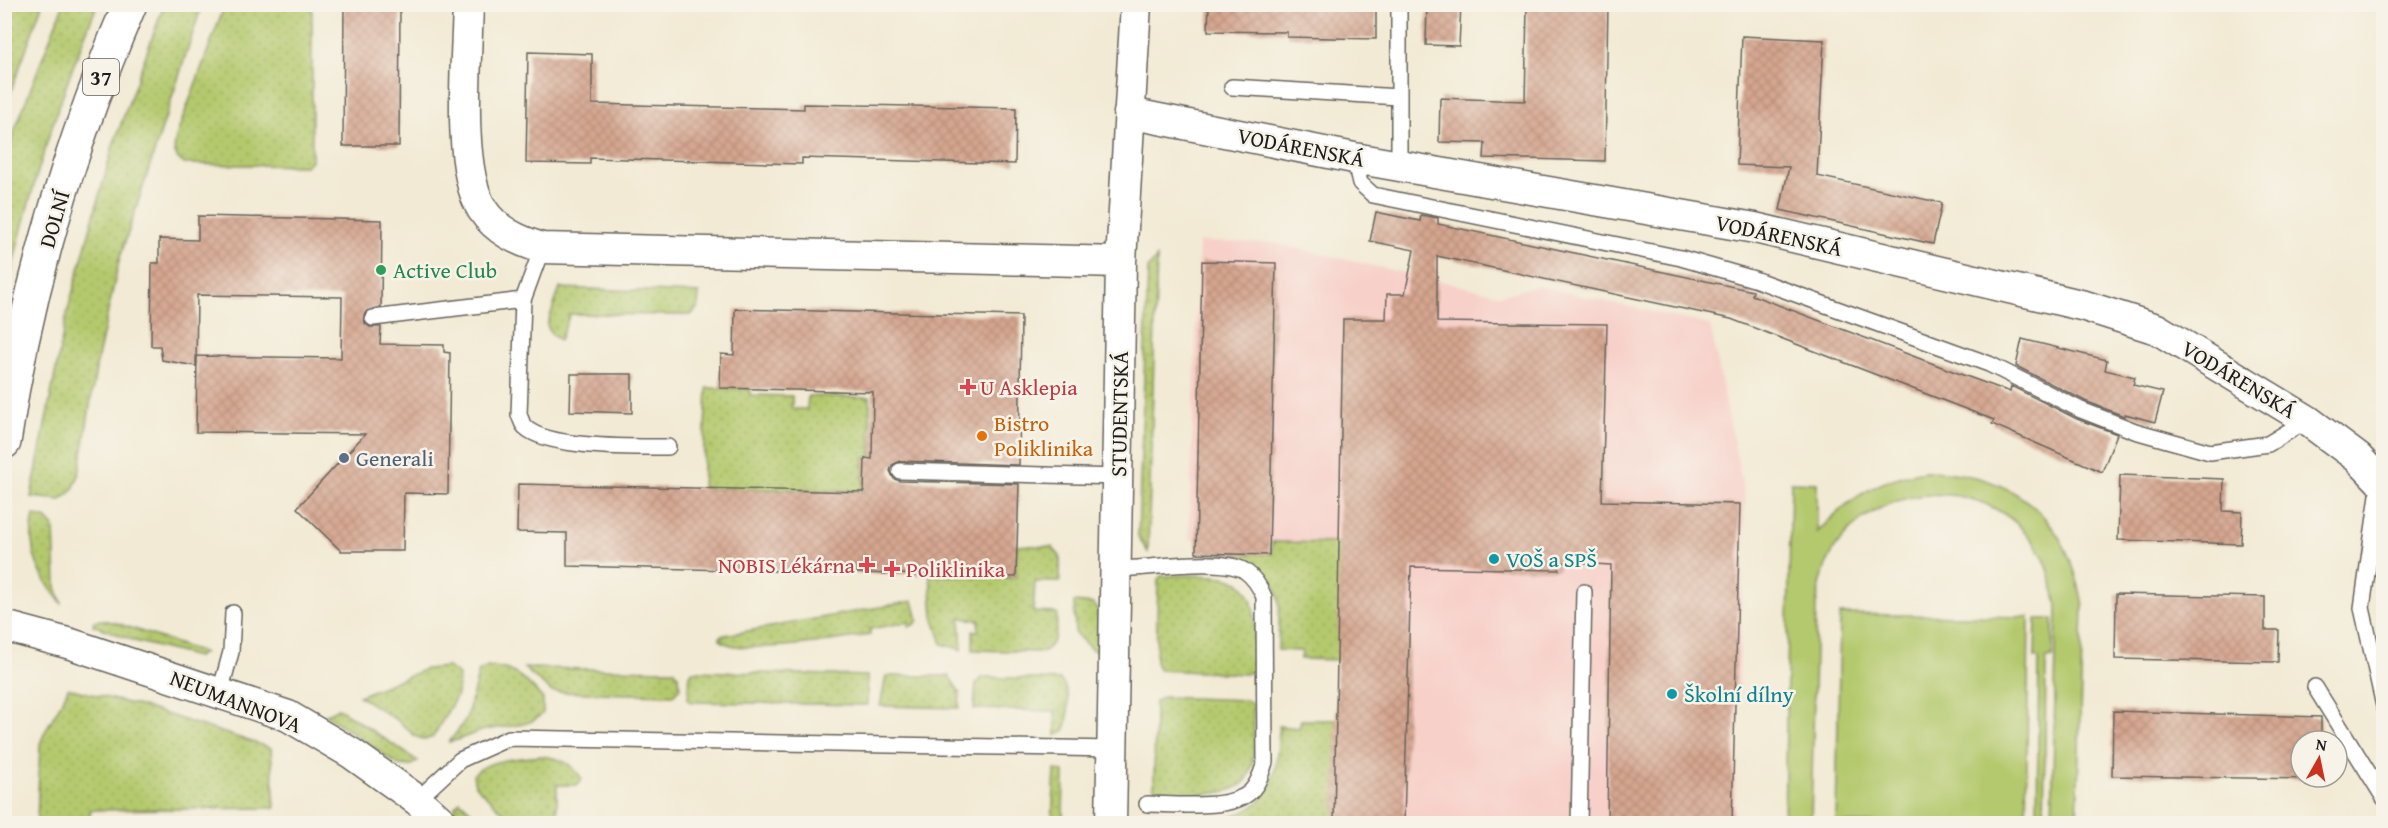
<svg xmlns="http://www.w3.org/2000/svg" width="2388" height="828" viewBox="0 0 2388 828" font-family="'Gentium Book Plus',serif">
  <style>
    .built { fill: #f7d0c9 }
    .grass { fill: url(#grass-dots); stroke: #687244; stroke-width: 1.5 }
    .garden { fill: #b4c96d; stroke: #687244; stroke-width: 1.5 }
    .building { fill: url(#building-cross-hatch) }
    .lines { fill: none; stroke-linecap: round; stroke-linejoin: round }
    .lane-casing { stroke: #67645c; stroke-width: 18 }
    .street-casing { stroke: #67645c; stroke-width: 33 }
    .primary-casing { stroke: #67645c; stroke-width: 36 }
    .lane { stroke: #fff; stroke-width: 15 }
    .street { stroke: #fff; stroke-width: 30 }
    .primary { stroke: #fff; stroke-width: 33 }
    .leisure-dot { fill: #2e9e5b; stroke: #f7f3e8; stroke-width: 2 }
    .health-dot { fill: #e0444e; stroke: #f7f3e8; stroke-width: 2 }
    .food-dot { fill: #e8710a; stroke: #f7f3e8; stroke-width: 2 }
    .service-dot { fill: #5c6f8a; stroke: #f7f3e8; stroke-width: 2 }
    .culture-dot { fill: #0f9aa8; stroke: #f7f3e8; stroke-width: 2 }
    .labels { text-anchor: middle; dominant-baseline: central; stroke-width: 5; stroke-linejoin: round; paint-order: stroke }
    .shield { fill: #f7f3e8; stroke: #5e5c59; stroke-width: 1.5 }
    .shield-label { font-size: 21px; font-weight: bold; fill: #1c1c1c }
    .street-label { font-size: 22px; fill: #1c1c1c; stroke: #f7f3e8 }
    .leisure-label { font-size: 22px; fill: #27864d; stroke: #f7f3e8; text-anchor: start }
    .health-label { font-size: 22px; fill: #be3a42; stroke: #f7f3e8; text-anchor: start }
    .food-label { font-size: 22px; fill: #c56008; stroke: #f7f3e8; text-anchor: start }
    .service-label { font-size: 22px; fill: #4e5e75; stroke: #f7f3e8; text-anchor: start }
    .culture-label { font-size: 22px; fill: #0d838f; stroke: #f7f3e8; text-anchor: start }
  </style>
  <defs>
    <pattern id="grass-dots" width="8" height="8" patternUnits="userSpaceOnUse" patternTransform="scale(1.5)"><rect width="8" height="8" fill="#b4c96d"/><path d="M2 2h.1M6 6h.1" fill="none" stroke="#9aac5e" stroke-width="1.8" stroke-linecap="round"/></pattern>
    <pattern id="building-cross-hatch" width="8" height="8" patternUnits="userSpaceOnUse" patternTransform="scale(1.5)"><rect width="8" height="8" fill="#d5a68f"/><path d="M0 0l8 8M0 8l8-8" fill="none" stroke="#b68e7b"/></pattern>
  </defs>
  <rect width="100%" height="100%" fill="#f7f3e8"/>
  <filter id="ink" filterUnits="userSpaceOnUse"><feTurbulence type="fractalNoise" baseFrequency=".0167" numOctaves="2"/><feDisplacementMap in="SourceGraphic" scale="12" xChannelSelector="R" yChannelSelector="G"/><feConvolveMatrix kernelMatrix="1 2 1 2 8 2 1 2 1" color-interpolation-filters="sRGB"/></filter>
  <filter id="wash" filterUnits="userSpaceOnUse"><feTurbulence type="fractalNoise" baseFrequency=".008" numOctaves="4" result="noise"/><feDisplacementMap in="SourceGraphic" scale="24" xChannelSelector="R" yChannelSelector="G"/><feGaussianBlur stdDeviation="1.35" result="paint"/><feColorMatrix in="noise" values="0 0 0 0 0 0 0 0 0 0 0 0 0 0 0 0 0 1.4 0 .05"/><feComposite in="paint" operator="in"/></filter>
  <g filter="url(#wash)">
    <rect width="100%" height="100%" fill="#f2ead4"/>
    <path class="built" d="M1199 242 1273 243 1502 295 1537 286 1710 325 1745 498 1734 823H1335L1342 544 1189 540Z"/>
    <path class="grass" d="M225 4 312 5V159L306 166 184 164C172 155 173 148 177 134Z
      M7 5H42L5 108 4 7Z
      M63 5H97C58 101 26 200 5 301V164L12 137Z
      M164 5H202L119 261 97 362 79 475 72 491 61 500 31 497 67 313 113 146Z
      M1157 257 1148 552 1138 537 1148 269Z
      M560 288 699 293 698 307 691 315 570 314 560 340 551 334 547 325Z
      M707 388 750 389V395L792 396V409H807L808 396 870 397 871 457 864 458 863 491 702 488Z
      M34 515 47 519 54 527 56 587 62 604C40 577 26 551 34 515Z
      M1272 542 1342 543 1339 660 1301 659 1302 651 1278 650C1279 592 1289 586 1236 554H1271Z
      M1017 545 1052 547 1060 556V582H1035L1033 612 1057 613C1057 629 1057 645 1042 652L973 650V631H978L979 620 960 618 962 650 942 644 933 616 930 575 1016 578Z
      M1161 576C1182 576 1207 573 1228 578 1265 586 1253 644 1253 671L1245 674 1159 670 1156 663 1158 580Z
      M913 601 918 620 915 624 909 627 908 622 870 629V635C845 639 733 658 720 639V636Z
      M1074 602 1093 604 1098 609 1100 653 1091 649 1075 633Z
      M103 620 117 623 204 653 197 657 138 642 93 625 94 621Z
      M448 667 459 675 457 695 433 737 425 740 415 736 397 720 359 696 426 669Z
      M488 667C513 666 528 681 543 699V713C528 729 505 725 485 730 472 733 462 740 449 742L466 720 479 671Z
      M524 668 674 670 679 676 680 688 673 695 552 692Z
      M693 671 867 676V705L691 702 688 700 690 674Z
      M886 676H949L960 693 959 708 880 706Z
      M983 677 1060 680C1071 689 1070 718 1064 731L1056 735 1055 711 974 709 976 683Z
      M68 688 144 707 271 748 275 808 90 810V823H37L40 744C46 724 61 708 68 688Z
      M1163 697 1246 700 1253 705C1253 726 1257 755 1249 775 1238 801 1182 793 1159 793L1154 789 1155 702Z
      M338 708 418 761 410 766 399 765 326 715Z
      M1301 720H1338L1335 823 1222 820C1232 815 1243 813 1252 807 1279 790 1277 754 1279 726L1299 728Z
      M540 756C560 758 571 762 582 779L577 785H557V823H514L475 785 473 775C489 758 518 759 540 756Z
      M1055 770 1064 772 1063 823H1052Z
      M460 801 484 823H464L454 815 455 806Z"/>
    <path class="garden" d="M1924 471C2014 472 2068 516 2083 606L2077 823H2052L2057 606C2053 587 2050 567 2039 550 1994 478 1891 477 1840 541 1825 560 1820 582 1816 605L1811 823H1784L1791 482 1817 483V533C1847 499 1878 479 1924 471Z
      M1840 614 2029 617 2026 823H1836Z
      M2036 619H2053V658L2046 659 2044 824 2037 823 2039 658 2035 657Z"/>
    <g id="blocks">
      <path class="building" d="M344 4H400L399 146H343Z
        M1209 4H1376V39L1287 37V32L1208 31Z
        M1427 4H1461L1459 46 1426 45Z
        M1547 4H1608L1605 161 1484 158 1485 143 1439 142 1440 98 1525 101 1527 6 1547 8Z
        M1742 36 1824 40 1817 176 1942 203 1933 244 1780 210 1789 167 1737 165Z
        M528 52 592 54V104L804 109V104L1016 108 1015 164 802 158V164L590 158V164L526 163Z
        M1376 212 1420 221 1421 215 1438 218V224L1753 291 1752 295 1963 375 2010 392 2011 386 2077 419 2117 434 2102 472 1992 424 1994 420 1731 319 1437 256V322L1607 324 1602 501 1740 504 1732 824H1607L1611 565 1559 562V570L1411 567 1404 824H1334L1343 319H1386L1387 294H1405L1414 250 1370 241Z
        M198 216 382 220 381 307 367 311 364 315 365 323 370 327H381L380 344 444 345V352L450 353 448 494 404 493 403 551H341L297 508 365 434 196 432 197 356 341 358 342 297 197 295 196 366 162 360 160 346H151L152 263H159V239L198 240Z
        M1202 261 1276 263 1269 555 1196 553Z
        M735 309 1021 316 1019 465 900 461 892 465 890 471 894 479 900 481 1019 484 1016 577 567 566V533L517 532 518 484 864 492 865 458 872 459 873 392 720 388 721 354 734 355Z
        M2022 339 2107 360 2105 370 2135 377 2133 385 2163 392 2155 422 2125 414 2124 416 2085 401 2016 366Z
        M571 374H632V413L570 411Z
        M2120 475 2224 479 2223 511 2242 512 2241 544 2118 540Z
        M2116 594 2265 597V630H2279L2278 662 2115 659Z
        M2113 711 2321 717V741H2301V777H2320V779L2112 776Z"/>
    </g>
  </g>
  <g filter="url(#ink)">
    <use href="#blocks" fill-opacity="0" stroke="#67645c" stroke-width="1.5"/>
    <g class="lines">
      <defs>
        <path id="lane" d="M1399 4V166
          M1232 87 1399 97
          M1354 158 1360 183 1373 195 1681 258 1754 279 1989 364 2081 410 2135 431 2210 452 2268 444 2307 420
          M542 248 523 300 519 415C521 418 522 425 525 427 547 449 637 447 668 447
          M373 318 523 300
          M900 471 1118 477
          M2380 481 2362 608 2384 706
          M1116 569C1146 569 1222 556 1245 571 1255 578 1260 587 1264 597L1265 762C1262 771 1259 783 1251 791 1232 811 1173 804 1147 804
          M2315 687 2384 798
          M220 692 231 652 233 613
          M417 800 460 760 509 738 1113 749
          M1579 824 1584 592"/>
        <path id="street" d="M468 4C467 57 456 166 482 209 496 231 519 241 542 248L1121 262
          M1129 113 1354 158 1755 228 2085 306 2157 329 2307 420 2358 458 2380 481
          M4 626 71 644 288 716 351 753 417 800 444 824
          M1111 824 1121 262 1136 4"/>
        <path id="primary" d="M4 442C26 292 70 144 130 4"/>
      </defs>
      <use href="#lane" class="lane-casing"/>
      <use href="#street" class="street-casing"/>
      <use href="#primary" class="primary-casing"/>
      <use href="#lane" class="lane"/>
      <use href="#street" class="street"/>
      <use href="#primary" class="primary"/>
    </g>
  </g>
  <circle class="leisure-dot" cx="381" cy="270" r="6"/>
  <g class="health-dot">
    <path d="M965 378h6v6h6v6h-6v6h-6v-6h-6v-6h6z"/>
    <path d="M864 556h6v6h6v6h-6v6h-6v-6h-6v-6h6z"/>
    <path d="M889 560h6v6h6v6h-6v6h-6v-6h-6v-6h6z"/>
  </g>
  <circle class="food-dot" cx="982" cy="436" r="6"/>
  <circle class="service-dot" cx="344" cy="458" r="6"/>
  <g class="culture-dot">
    <circle cx="1494" cy="559" r="6"/>
    <circle cx="1672" cy="694" r="6"/>
  </g>
  <g class="labels">
    <rect class="shield" x="83" y="59" width="36" height="36" rx="4.5"/>
    <g class="shield-label">
      <text x="101" y="77">37</text>
    </g>
    <g class="street-label">
      <text transform="translate(1301 147) rotate(11)">VODÁRENSKÁ</text>
      <text transform="translate(54 219) rotate(-74)">DOLNÍ</text>
      <text transform="translate(1779 235) rotate(12)">VODÁRENSKÁ</text>
      <text transform="translate(2239 379) rotate(31)">VODÁRENSKÁ</text>
      <text transform="translate(1119 414) rotate(-89)">STUDENTSKÁ</text>
      <text transform="translate(236 701) rotate(21)">NEUMANNOVA</text>
    </g>
    <g class="leisure-label">
      <text x="393" y="270">Active Club</text>
    </g>
    <g class="health-label">
      <text x="980" y="387">U Asklepia</text>
      <text x="855" y="565" text-anchor="end">NOBIS Lékárna</text>
      <text x="906" y="569">Poliklinika</text>
    </g>
    <g class="food-label">
      <text x="994" y="423">Bistro<tspan x="994" dy="25">Poliklinika</tspan></text>
    </g>
    <g class="service-label">
      <text x="356" y="458">Generali</text>
    </g>
    <g class="culture-label">
      <text x="1506" y="559">VOŠ a SPŠ</text>
      <text x="1684" y="694">Školní dílny</text>
    </g>
  </g>
  <rect width="2388" height="828" fill="none" stroke="#f7f3e8" stroke-width="24"/>
  <g transform="translate(2319 759) rotate(9)"><circle r="28" fill="#f7f3e8" stroke="#9f9d96" stroke-width="1.5"/>
  <path d="M0-4.5L10 22L0 15L-10 22Z" fill="#c8321e"/>
  <text y="-9" font-size="16" font-weight="bold" text-anchor="middle" fill="#1c1c1c">N</text>
  </g>
</svg>
